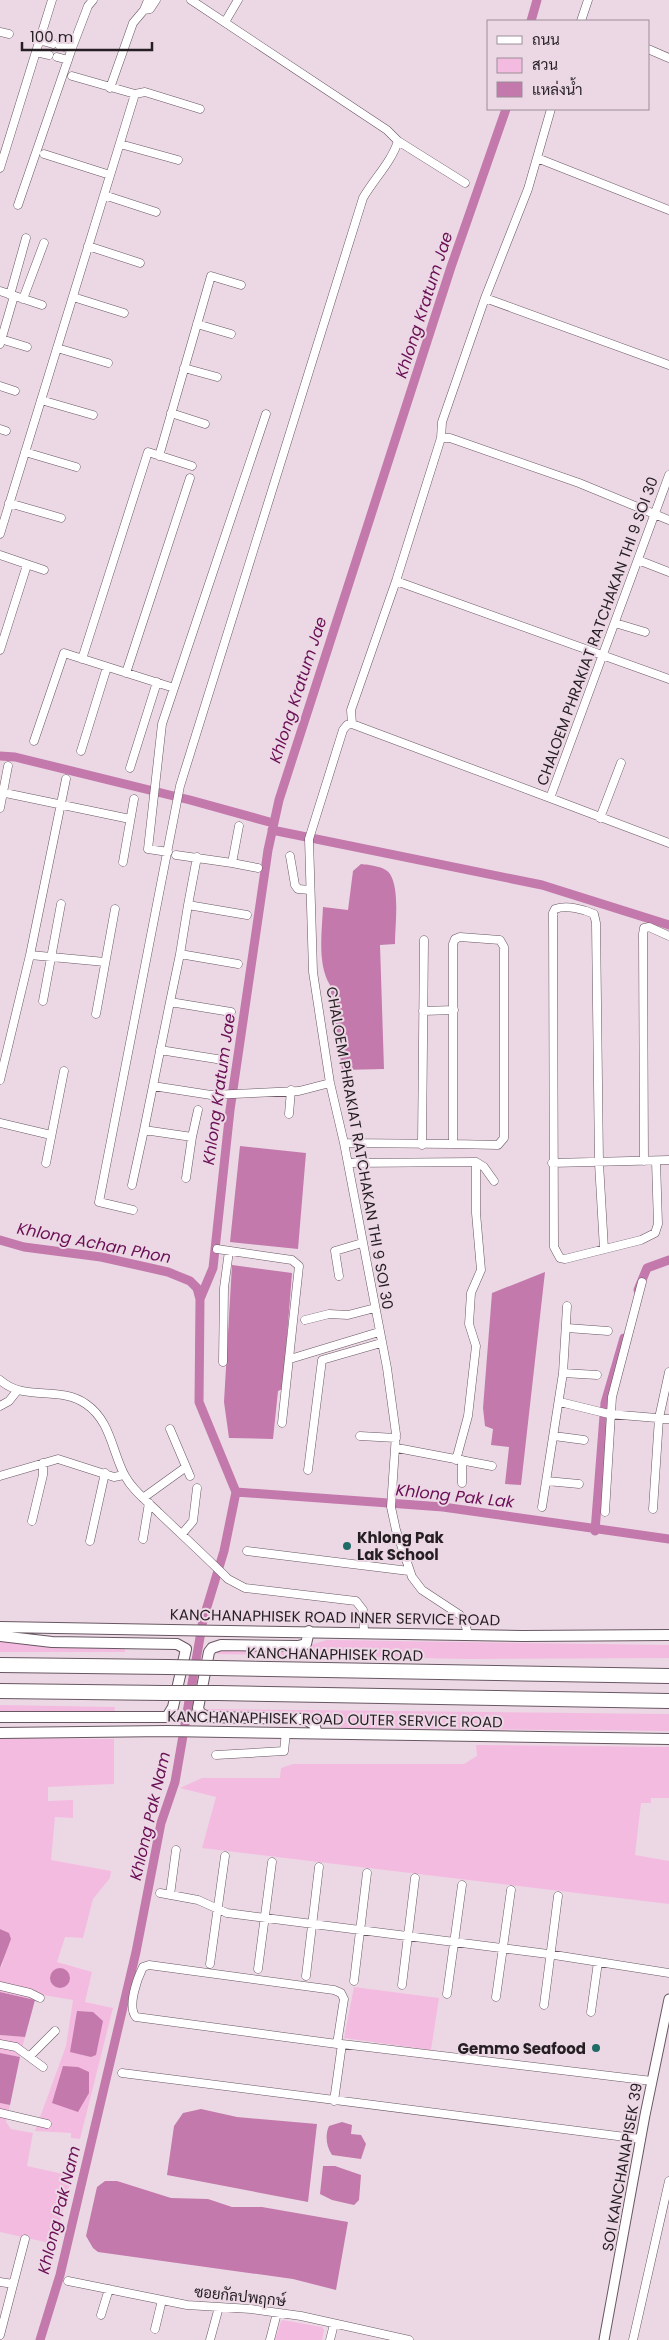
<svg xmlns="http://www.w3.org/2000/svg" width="669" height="2340" viewBox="0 0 669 2340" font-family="Poppins,Sarabun,sans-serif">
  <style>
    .green { fill: #f4bbe0 }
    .water { fill: #c379ab }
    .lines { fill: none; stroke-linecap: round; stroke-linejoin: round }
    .canal { stroke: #c379ab; stroke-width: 9 }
    .minor-casing { stroke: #675761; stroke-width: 9 }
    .tertiary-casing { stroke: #675761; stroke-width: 11 }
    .secondary-casing { stroke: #675761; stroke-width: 12 }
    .motorway-casing { stroke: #675761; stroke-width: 16 }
    .minor { stroke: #fff; stroke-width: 8 }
    .tertiary { stroke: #fff; stroke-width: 9 }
    .secondary { stroke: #fff; stroke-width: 10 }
    .motorway { stroke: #fff; stroke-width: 14 }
    .motorway-bridge-casing { stroke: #675761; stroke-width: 16; stroke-linecap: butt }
    .motorway-bridge { stroke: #fff; stroke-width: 14 }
    .poi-dot { fill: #206b67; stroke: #ecd8e5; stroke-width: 2 }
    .labels { text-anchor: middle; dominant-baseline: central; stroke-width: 4; stroke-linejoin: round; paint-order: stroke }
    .street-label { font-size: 15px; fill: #251e22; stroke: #ecd8e5 }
    .poi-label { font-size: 15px; font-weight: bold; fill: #251e22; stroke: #ecd8e5; text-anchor: start }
    .water-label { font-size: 16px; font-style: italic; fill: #6a0f55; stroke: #ecd8e5 }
  </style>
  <rect width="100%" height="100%" fill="#ecd8e5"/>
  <path class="green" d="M327 1640 669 1645V1658L468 1659 217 1654 220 1648 297 1649Z
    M0 1641 125 1646V1652H0Z
    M0 1705 115 1707 114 1714H0Z
    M205 1709 669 1714V1731L343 1728 311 1716 211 1714 205 1712Z
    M0 1738 114 1739V1784L48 1787V1801L73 1800V1818L55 1817 51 1860 111 1871 110 1878 93 1899 83 1938 65 1937 57 1962 92 1972 85 2002 113 2008 80 2139 71 2138V2133L35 2131 66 2046 73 2000 37 1994 35 2000 0 1992V1968L2 1966 9 1933 0 1929Z
    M476 1745 669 1747V1798H651V1803H641L635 1855 669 1861V1904L202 1848 216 1797 180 1788 202 1778H280L281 1768 293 1764H464L477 1756Z
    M354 1987 439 1998 431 2050 344 2038Z
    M0 2035 25 2037 20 2057 0 2053Z
    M0 2103 10 2105 6 2122 11 2129 33 2133 27 2166 72 2176 54 2244 0 2232Z
    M283 2320 322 2327 324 2330 322 2340H275L281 2321Z"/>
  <path class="water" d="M361 864C369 865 385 866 390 874 400 890 395 925 395 944L380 945 384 1069 342 1070 330 985C317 964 322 931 323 907L348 910 353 871Z
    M240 1146 306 1153 298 1249 230 1242Z
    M232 1265 292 1273 283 1389 278 1391 273 1439 229 1438 224 1402Z
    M545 1272 521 1485 505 1484 509 1447 491 1445 493 1429 485 1426 483 1408 492 1293Z
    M0 1929 9 1933 11 1939 0 1968Z
    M50 1978a10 10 0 1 1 20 0a10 10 0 1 1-20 0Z
    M0 1992 35 2000 25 2037 0 2035Z
    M77 2011 93 2012 103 2021 96 2055 91 2057 70 2052Z
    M0 2053 20 2057 10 2105 0 2103Z
    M63 2066 78 2067 89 2072V2093L78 2112 52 2103Z
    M201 2109 237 2117 317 2124 308 2202 167 2175 174 2126 183 2113Z
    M342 2122 352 2125 351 2134 361 2135 366 2144 361 2159 332 2155C326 2146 325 2135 329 2126Z
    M323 2166H335L361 2175 359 2200 354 2205 332 2200 320 2194Z
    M105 2181H117L171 2198 208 2199 232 2207H262L348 2222 336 2290 293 2279 98 2252 93 2248 86 2236 97 2187Z"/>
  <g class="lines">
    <path class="canal" d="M531 21 537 0
      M0 756 15 757 190 800 273 823
      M272 830 542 885 669 925
      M0 1240 24 1247 101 1257 168 1272 190 1281 197 1288 200 1299 199 1402 236 1492 224 1551 203 1620 175 1782 161 1823 136 1952 60 2275 40 2340
      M638 1290 647 1268 669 1260
      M200 1299 213 1268 230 1110 268 850 279 800 451 267 506 109
      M236 1492 443 1507 669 1539
      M595 1531 605 1403 624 1338"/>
    <defs>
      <path id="minor" d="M144 10 150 9 156 0
        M581 21 588 0
        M225 22 238 0
        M0 32 9 34
        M39 40 53 44
        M60 46 72 49
        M648 49 669 58
        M36 52 49 55
        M57 57 68 60
        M72 76 135 94 145 92 200 109
        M110 88 133 23 144 10 148 0
        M398 141 465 183
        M120 144 178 160
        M44 154 110 175
        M537 158 669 210
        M0 168 52 0
        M104 195 156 212
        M18 205 72 48 88 6 93 0
        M88 246 140 263
        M0 291 42 305
        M10 295 26 238
        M73 297 124 313
        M485 298 669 365
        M23 299 44 243
        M197 324 231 334
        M1 339 27 347
        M0 344 14 296
        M57 348 108 363
        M184 368 217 377
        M0 386 15 391
        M41 400 93 415
        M171 413 205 424
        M0 429 6 431
        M441 438H450L579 483 669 520
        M25 452 76 467
        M159 456 211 276 241 285
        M9 503 61 518
        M0 534 135 94
        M0 555 44 570
        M638 560 669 572
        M396 581 669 679
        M615 623 645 632
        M0 650 27 565
        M82 659 148 452 192 466
        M126 673 190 478
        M352 724 351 710 396 581 441 438 442 422 485 298 528 189 551 109
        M34 741 64 653 174 688
        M81 751 107 667
        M130 768 157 682
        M66 779 30 955 105 962
        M0 792 130 819
        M550 798 669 843
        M0 808 8 766
        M600 818 621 763
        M239 826 232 863 258 868
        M168 852 148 849 162 724 266 414
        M176 855 232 863
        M290 856 295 885 298 889 310 890
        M197 857 188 905 247 915
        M123 862 134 799
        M188 905 180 954 238 964
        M460 937 500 940 504 947V1138L498 1145 453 1144V944L455 939Z
        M180 954 170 1002 231 1012
        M43 1001 61 904
        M170 1002 144 1130 192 1137 198 1110
        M423 1011 454 1010
        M96 1014 115 909
        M160 1050 223 1060
        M0 1080 30 955
        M153 1086 211 1095 299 1091 330 1083
        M289 1114 291 1090
        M0 1123 51 1135
        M344 1143 453 1144
        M422 1145 424 940
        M644 1161 643 934 644 928 649 927 669 936
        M46 1163 64 1071
        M348 1163 476 1162 484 1167 494 1181
        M552 1163 669 1160
        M186 1178 192 1137
        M132 1185 144 1130
        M133 1210 99 1202 180 786 363 198C374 179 392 161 398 141L387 130 191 0
        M217 1249 292 1260 299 1266 282 1423
        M604 1249 599 1163 596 923 594 914C583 909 567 905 555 909L553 913 554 1247 560 1258 565 1259 641 1240 655 1233 658 1224 656 1161
        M339 1276 335 1251 362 1243
        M305 1320 329 1314 348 1315 375 1308
        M567 1328 608 1331
        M290 1359 379 1332
        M223 1362 224 1288 229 1251
        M563 1373 597 1375
        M0 1380C24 1402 59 1385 86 1404 111 1421 112 1452 125 1476 133 1491 147 1501 159 1513 182 1535 205 1556 228 1579L245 1588 356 1601 363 1610 364 1631
        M560 1402 609 1414 669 1419
        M0 1406 9 1401 17 1391
        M170 1429 190 1476
        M360 1436 396 1438
        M554 1436 584 1440
        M397 1448 492 1466
        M456 1460 468 1416 476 1346 469 1324 471 1293 481 1270 476 1213V1162
        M462 1460V1483
        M308 1470 322 1360 381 1343
        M0 1476 58 1459 114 1477 124 1475
        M547 1481 579 1484
        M143 1498 186 1467
        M542 1507 563 1373 567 1306
        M653 1509 659 1418 669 1372
        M605 1512 612 1397 642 1282
        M32 1521 43 1475V1463
        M182 1534 193 1521 197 1488
        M143 1539 149 1503
        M90 1541 105 1473
        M247 1551 409 1571
        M468 1634 464 1620 460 1615 422 1590 412 1577 396 1530 391 1507 396 1434 387 1368 344 1143 330 1083 313 972 309 839 343 730 347 725 352 724 550 798 669 475
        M216 1755 284 1751 286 1732
        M160 1893 198 1900 227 1913 548 1954 669 1973
        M170 1895 176 1850
        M210 1964 225 1856
        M258 1969 272 1862
        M306 1976 319 1867
        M354 1981 367 1873
        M402 1985 415 1878
        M0 1986 30 1993 40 1998
        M447 1994 462 1885
        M496 1997 511 1890
        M544 2005 558 1896
        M591 2012 598 1962
        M0 2044 16 2047 43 2067
        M337 2044 344 1999 341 1993 334 1990 149 1965 143 1967C137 1979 127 2007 136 2017L337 2044H342L652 2081
        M30 2056 55 2031
        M122 2073 641 2139
        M334 2101 342 2044
        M0 2113 47 2124
        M68 2281 187 2305 251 2309 301 2316 409 2340
        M0 2282 13 2284
        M101 2315 109 2289
        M155 2329 162 2300
        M0 2335 25 2239
        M210 2340 219 2307
        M270 2340 277 2313
        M330 2340 334 2324
        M633 2340 669 2181"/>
      <path id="tertiary" d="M604 2340 645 2115 669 1999"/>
      <path id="secondary" d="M0 1627 522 1636 669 1635
        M309 1631 306 1644 298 1646 221 1645 212 1648 209 1652 198 1708 200 1713 207 1717 304 1719 314 1724 317 1733
        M0 1636 52 1642 177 1644 186 1649 173 1707 167 1717H0
        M0 1733 167 1731 669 1739"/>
      <path id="motorway" d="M0 1665 168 1667
        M216 1668 669 1676
        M0 1691 165 1693
        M217 1693 669 1701"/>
    </defs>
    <use href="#minor" class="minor-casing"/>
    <use href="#tertiary" class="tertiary-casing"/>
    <use href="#secondary" class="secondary-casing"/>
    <use href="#motorway" class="motorway-casing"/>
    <use href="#minor" class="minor"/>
    <use href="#tertiary" class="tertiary"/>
    <use href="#secondary" class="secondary"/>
    <use href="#motorway" class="motorway"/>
    <defs>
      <path id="motorway-bridge" d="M168 1667 216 1668
        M165 1693H217"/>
    </defs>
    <use href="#motorway-bridge" class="motorway-bridge-casing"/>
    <use href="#motorway-bridge" class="motorway-bridge"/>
  </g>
  <g class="poi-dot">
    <circle cx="347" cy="1546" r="5"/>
    <circle cx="596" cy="2048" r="5"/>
  </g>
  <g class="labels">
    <g class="street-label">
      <text transform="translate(597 631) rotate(-70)">CHALOEM PHRAKIAT RATCHAKAN THI 9 SOI 30</text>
      <text transform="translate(360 1148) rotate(80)">CHALOEM PHRAKIAT RATCHAKAN THI 9 SOI 30</text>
      <text transform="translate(335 1617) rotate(1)">KANCHANAPHISEK ROAD INNER SERVICE ROAD</text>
      <text transform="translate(335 1654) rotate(1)">KANCHANAPHISEK ROAD</text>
      <text transform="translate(335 1719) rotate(1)">KANCHANAPHISEK ROAD OUTER SERVICE ROAD</text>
      <text transform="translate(622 2167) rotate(-80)">SOI KANCHANAPISEK 39</text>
      <text transform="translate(240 2296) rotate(6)">ซอยกัลปพฤกษ์</text>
    </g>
    <g class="poi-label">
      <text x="357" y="1537">Khlong Pak<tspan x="357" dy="17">Lak School</tspan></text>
      <text x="586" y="2048" text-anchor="end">Gemmo Seafood</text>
    </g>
    <g class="water-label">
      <text transform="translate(424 305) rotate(-72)">Khlong Kratum Jae</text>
      <text transform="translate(298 690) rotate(-72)">Khlong Kratum Jae</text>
      <text transform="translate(219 1089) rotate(-82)">Khlong Kratum Jae</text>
      <text transform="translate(94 1243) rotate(11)">Khlong Achan Phon</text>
      <text transform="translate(455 1496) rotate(6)">Khlong Pak Lak</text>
      <text transform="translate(150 1816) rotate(-77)">Khlong Pak Nam</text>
      <text transform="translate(59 2210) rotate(-76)">Khlong Pak Nam</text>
    </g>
  </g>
  <rect x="487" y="20" width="162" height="90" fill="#ecd8e5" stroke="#9c8e97"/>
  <rect x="497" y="36" width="25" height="8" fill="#ffffff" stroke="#9c8e97"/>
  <text x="532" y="45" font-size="15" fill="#251e22">ถนน</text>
  <rect x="497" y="58" width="25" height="15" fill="#f4bbe0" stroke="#9c8e97"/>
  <text x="532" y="70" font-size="15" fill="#251e22">สวน</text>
  <rect x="497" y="82" width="25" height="15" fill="#c379ab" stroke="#9c8e97"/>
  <text x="532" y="95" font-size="15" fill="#251e22">แหล่งน้ำ</text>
  <path d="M22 42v8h130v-8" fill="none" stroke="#251e22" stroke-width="2.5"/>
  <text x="30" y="42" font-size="15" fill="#251e22" stroke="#ecd8e5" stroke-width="4" paint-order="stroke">100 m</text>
</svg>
